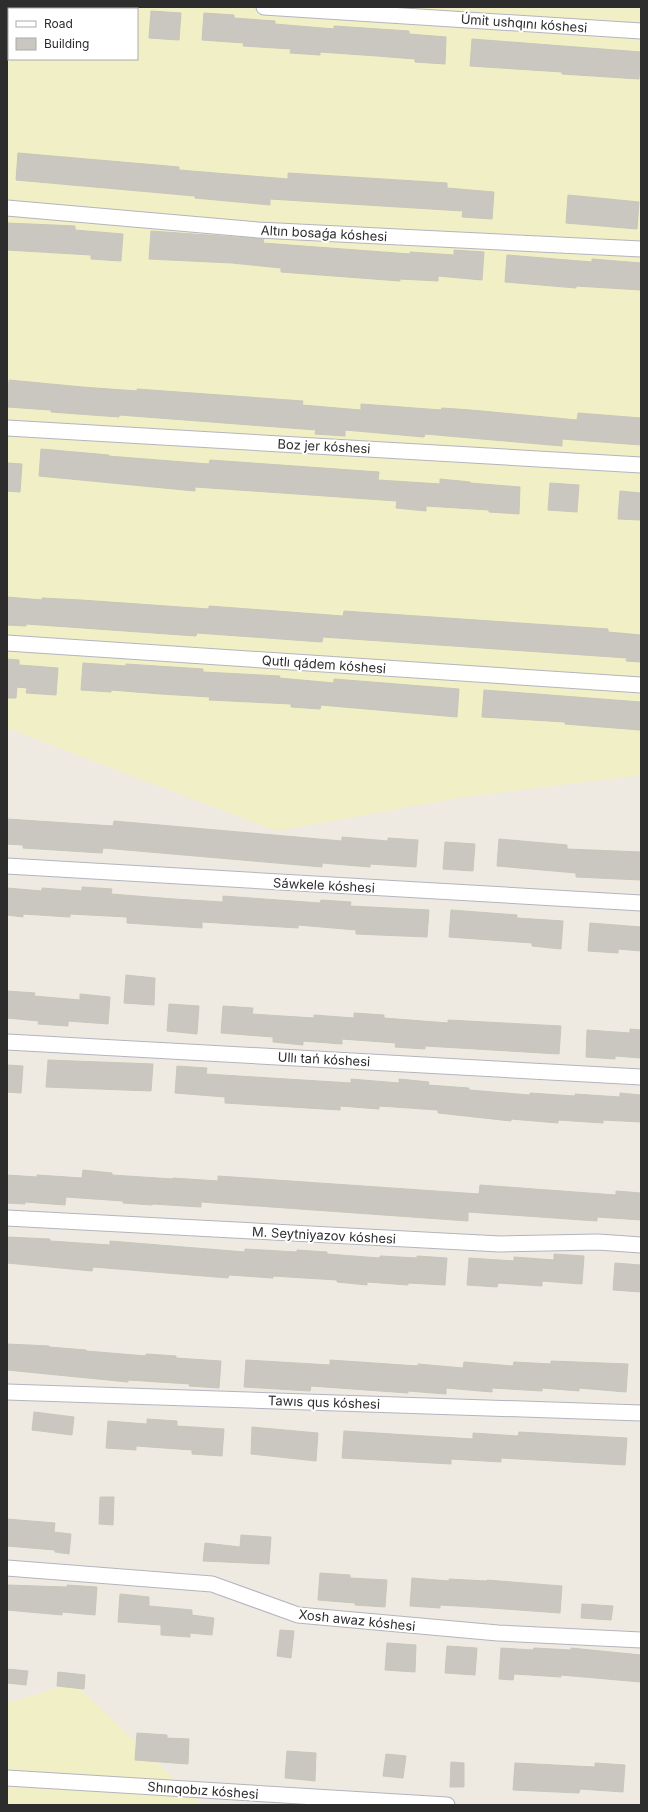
<svg xmlns="http://www.w3.org/2000/svg" width="648" height="1812" viewBox="0 0 648 1812" font-family="Inter,sans-serif">
  <style>
    .sand { fill: #f0efc6; fill-rule: evenodd }
    .building { fill: #c9c7c0; stroke: #c9c6ba }
    .lines { fill: none; stroke-linecap: round; stroke-linejoin: round }
    .street-casing { stroke: #b4b4bf; stroke-width: 17 }
    .street { stroke: #fff; stroke-width: 15 }
    .labels { text-anchor: middle; dominant-baseline: central; stroke-width: 4; stroke-linejoin: round; paint-order: stroke }
    .street-label { font-size: 13px; fill: #2d2d2d; stroke: #fff }
  </style>
  <rect width="100%" height="100%" fill="#eeeae1"/>
  <path class="sand" d="M7 7H641V775L463 797 276 831 7 728ZM9 9H137V59H9Z
    M74 1683 202 1805H7V1703Z"/>
  <path class="building" d="M151 11 181 13 179 40 149 38Z
    M204 13 234 15V18L275 21V24L334 29V26L409 31V34L446 37 445 64 415 62V59L377 56 320 52V55L290 53 291 49 243 46 244 43 202 40Z
    M472 39 641 52 639 79 562 74V72L470 66Z
    M18 153 179 167V170L288 179V173L447 183V188L494 192 492 219 462 217 463 211 270 199V205L195 198V196L16 180Z
    M568 195 639 202 637 229 566 223Z
    M7 223 75 226V230L123 234 121 261 91 259V255L7 250Z
    M151 231 264 239 263 243 410 254V252L454 255V250L484 252 482 280 438 276V281L400 279V281L281 272V268L232 263 149 259Z
    M507 255 592 262V259L641 263V290L576 286V288L505 282Z
    M9 380 82 387 137 391V389L303 401 302 405 361 410V404L441 410 442 408 471 410 577 420 578 413 641 418V445L562 439V446L425 434 424 437 345 430V436L315 434 316 430 119 415V417L51 412V410L7 407Z
    M41 449 109 455 108 456 209 464 210 460 379 472 378 480 440 484V479L470 482V483L520 487 519 514 489 512V510L426 506V511L396 508 397 501 195 487V491L39 476Z
    M7 463 22 464 20 492 7 491Z
    M550 483 579 485 577 512 548 510Z
    M620 491 641 493V520L618 519Z
    M7 597 42 600V598L81 600 209 609V606L343 616 344 611 608 629V632L641 635V662L626 661 627 658 323 637 322 642 197 633 196 636 26 624V626L7 625Z
    M7 659 19 660V665L58 668 56 695 26 693 27 688 17 687 16 698H7Z
    M83 663 126 666V664L203 669V672L280 676 279 678 334 683V679L459 689 457 717 321 705 320 709 291 707V704L209 700 210 697 161 694 111 690V692L81 690Z
    M484 690 641 702 640 730 565 724V722L482 717Z
    M7 819 113 826 114 821 342 841V837L388 841V838L418 840 416 867 370 864V867L322 863V867L103 848 102 853 23 848V845L7 844Z
    M499 839 567 845V849L641 852V880L576 877V873L497 866Z
    M445 842 475 844 473 871 443 869Z
    M82 887 112 889 111 894 174 899 223 902V896L320 903 321 900 351 902 350 906 429 910 427 937 356 934V930L298 925V928L202 922V928L127 923V917L70 914V917L23 914V917L7 915V888L42 891V888L82 891Z
    M451 910 517 915V918L563 921 561 949 532 946V943L449 937Z
    M590 923 641 927V951L618 949V953L588 951Z
    M126 975 155 978 154 1005 124 1003Z
    M7 991 35 993 34 996 80 1000V994L110 997 108 1024 68 1021V1026L38 1024 39 1021 7 1018Z
    M169 1004 199 1006 197 1034 167 1031Z
    M223 1006 253 1008 252 1014 314 1018V1015L354 1018V1013L384 1015V1018L448 1023V1020L561 1026 559 1054 425 1046V1049L395 1047 396 1043 342 1039V1044L303 1041V1045L273 1042V1037L221 1033Z
    M630 1029 641 1030V1058L615 1056V1059L586 1057 587 1030 630 1033Z
    M48 1060 153 1064 151 1091 46 1087Z
    M7 1065 23 1066 21 1093 7 1092Z
    M177 1066 207 1068 206 1074 351 1083V1079L399 1083V1079L429 1082 428 1085 469 1088V1090L530 1095V1093L575 1096V1094L620 1097V1093L641 1095V1122L603 1120V1123L558 1120V1123L511 1119V1121L438 1113V1110L379 1106V1109L340 1106V1110L225 1103V1097L175 1093Z
    M83 1170 112 1173V1175L173 1179V1178L218 1181V1176L479 1194 480 1185 616 1195V1191L641 1193V1220L597 1217V1221L468 1212V1221L201 1202V1207L153 1204 152 1205 123 1203V1201L66 1197 65 1205 25 1202V1204L7 1203V1175L37 1177V1175L82 1178Z
    M7 1237 50 1239V1241L110 1245V1241L245 1252V1249L297 1252V1250L327 1252V1254L380 1258V1256L417 1258V1256L447 1258 445 1285 408 1283V1285L367 1282V1285L337 1282V1280L273 1276V1278L229 1275 228 1278 93 1267 92 1271 7 1263Z
    M554 1254 584 1256 582 1284 542 1281V1286L498 1283 497 1287 467 1285 469 1258 514 1261V1257L554 1260Z
    M615 1263 641 1265V1292L613 1290Z
    M7 1344 49 1346V1347L86 1350V1351L146 1356V1354L176 1356V1358L221 1361 219 1388 189 1386 190 1384 128 1380V1382L7 1370Z
    M246 1360 330 1365V1360L418 1366V1364L463 1368 464 1362 513 1366 514 1362 551 1364V1361L628 1364 626 1392 579 1388V1391L542 1388V1391L492 1388V1392L446 1388V1394L408 1391V1393L311 1386 310 1391 244 1387Z
    M34 1412 74 1417 72 1435 32 1430Z
    M147 1419 177 1421V1426L224 1429 222 1456 192 1454V1450L136 1446V1450L106 1448 108 1421 147 1424Z
    M252 1427 318 1433 316 1461 251 1454Z
    M344 1431 473 1439V1433L518 1436 519 1432 627 1438 625 1465 501 1458V1462L451 1459V1464L342 1458Z
    M100 1497H114L113 1525 99 1524Z
    M7 1519 55 1523 54 1532 71 1534 69 1554 55 1552V1550L7 1546Z
    M241 1535 271 1537 269 1564 203 1561 205 1543 240 1547Z
    M320 1573 350 1575V1578L387 1580 385 1607 355 1605V1603L318 1600Z
    M412 1578 449 1581V1579L487 1581V1580L562 1586 560 1613 477 1607 440 1605V1608L410 1606Z
    M7 1585 67 1587V1585L97 1587 95 1615 62 1612V1615L7 1610Z
    M120 1594 149 1597V1606L192 1610V1615L214 1618 212 1635 190 1633V1637L161 1635V1625L118 1622Z
    M582 1604 613 1606 611 1620 581 1618Z
    M280 1630 294 1631 291 1658 277 1656Z
    M387 1643 416 1645 415 1672 385 1670Z
    M447 1646 477 1648 475 1675 445 1673Z
    M501 1648 533 1650 534 1648 571 1650V1648L641 1655V1682L561 1675V1677L514 1674 513 1680 499 1679Z
    M7 1669 28 1671 26 1685 7 1683Z
    M58 1672 85 1675 84 1689 57 1686Z
    M137 1733 167 1735V1738L189 1739 188 1764 135 1760Z
    M287 1751 316 1753 315 1781 285 1778Z
    M386 1754 406 1756 403 1778 383 1776Z
    M451 1762 464 1763V1787H450Z
    M515 1763 595 1767V1763L625 1765 623 1792 580 1789 579 1793 513 1790Z"/>
  <g class="lines">
    <defs>
      <path id="street" d="M264 7 641 31
        M7 208 258 230 641 249
        M7 428 641 465
        M7 643 641 685
        M7 866 641 903
        M7 1042 641 1077
        M7 1218 500 1244 598 1242 641 1245
        M7 1392 641 1413
        M7 1568 212 1584 298 1615 498 1633 641 1640
        M7 1778 447 1805"/>
    </defs>
    <use href="#street" class="street-casing"/>
    <use href="#street" class="street"/>
  </g>
  <g class="labels">
    <g class="street-label">
      <text transform="translate(524 23) rotate(4)">Úmit ushqını kóshesi</text>
      <text transform="translate(324 233) rotate(3)">Altın bosaǵa kóshesi</text>
      <text transform="translate(324 446) rotate(3)">Boz jer kóshesi</text>
      <text transform="translate(324 664) rotate(4)">Qutlı qádem kóshesi</text>
      <text transform="translate(324 885) rotate(3)">Sáwkele kóshesi</text>
      <text transform="translate(324 1059) rotate(3)">Ullı tań kóshesi</text>
      <text transform="translate(324 1235) rotate(3)">M. Seytniyazov kóshesi</text>
      <text transform="translate(324 1402) rotate(2)">Tawıs qus kóshesi</text>
      <text transform="translate(357 1620) rotate(6)">Xosh awaz kóshesi</text>
      <text transform="translate(203 1790) rotate(4)">Shınqobız kóshesi</text>
    </g>
  </g>
  <rect width="648" height="1812" fill="none" stroke="#2d2d2d" stroke-width="16"/>
  <rect x="8" y="8" width="130" height="52" fill="#ffffff" stroke="#ababab"/>
  <rect x="16" y="21" width="20" height="6" fill="#ffffff" stroke="#ababab"/>
  <text x="44" y="28" font-size="12" fill="#2d2d2d">Road</text>
  <rect x="16" y="38" width="20" height="12" fill="#c9c7c0" stroke="#ababab"/>
  <text x="44" y="48" font-size="12" fill="#2d2d2d">Building</text>
</svg>
